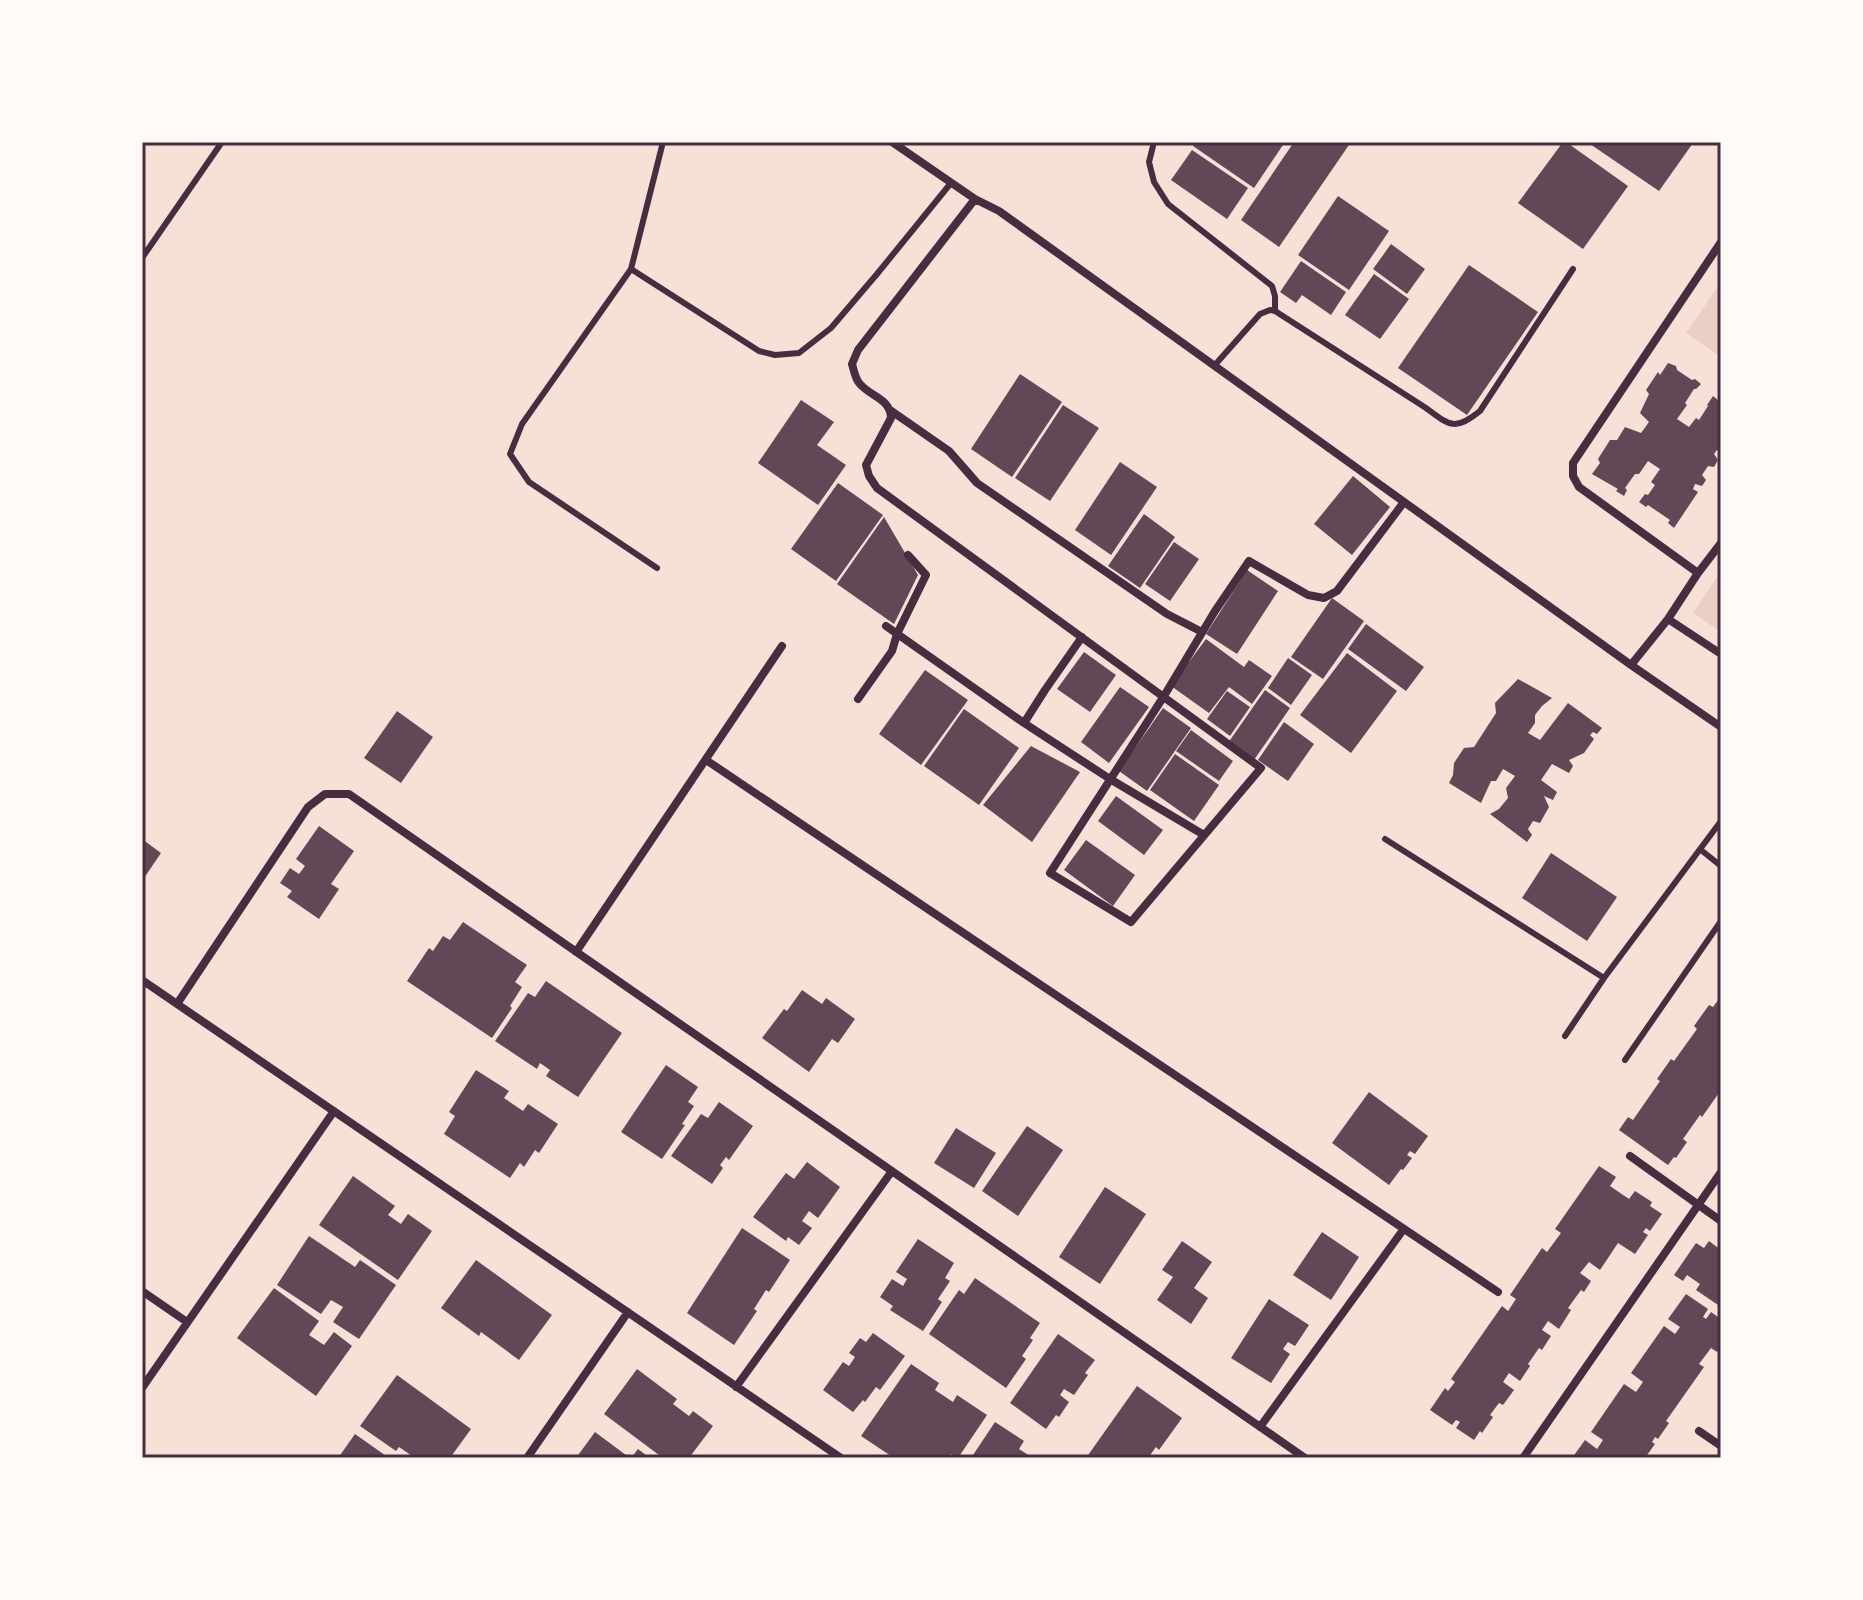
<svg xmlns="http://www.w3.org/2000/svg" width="1863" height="1600" viewBox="0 0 1863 1600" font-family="'Titillium Web',sans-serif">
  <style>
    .green { fill: #ebcfc5 }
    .building { fill: #644757 }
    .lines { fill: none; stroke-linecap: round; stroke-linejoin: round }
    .service { stroke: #4a2c40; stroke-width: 6 }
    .minor { stroke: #4a2c40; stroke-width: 8 }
    .neatline { fill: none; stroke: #4a2c40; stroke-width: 3 }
  </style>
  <rect width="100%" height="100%" fill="#f7e1d7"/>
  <path class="green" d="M1721 282V357L1686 333Z
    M1721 571V632L1693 613Z"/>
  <path class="building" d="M1196 142H1285L1254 188 1193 146Z
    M1294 142H1351L1279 247 1241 220Z
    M1563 142H1566L1628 186 1583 249 1518 203Z
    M1587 142H1691L1693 143 1659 191Z
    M1192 150 1248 188 1227 219 1171 180Z
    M1338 196 1389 231 1349 290 1298 255Z
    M1391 244 1425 269 1407 294 1373 269Z
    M1301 261 1346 292 1331 315 1302 295 1296 303 1280 292Z
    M1469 265 1538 312 1467 415 1398 368Z
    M1374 274 1409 299 1380 339 1345 315Z
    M1668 363 1676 366 1677 370 1692 380 1695 379 1701 384 1696 389H1694L1685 403 1687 405 1677 419 1689 427 1696 418 1699 420 1708 406 1707 405 1713 396 1718 400V405L1721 407V452L1717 450 1714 454 1718 460 1714 467 1708 466 1702 475 1706 480 1702 486 1695 484 1693 489 1698 492 1674 528 1668 523 1670 520 1648 505 1646 507 1639 502 1645 494 1648 495 1655 485 1651 482 1660 469 1648 461 1639 474H1635L1625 488 1627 490 1624 496 1616 491 1618 489 1592 474 1600 463 1598 459 1610 440H1617L1625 427 1641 433 1649 422 1640 413 1649 394 1646 390 1658 372 1660 375Z
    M1020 374 1062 402 1012 477 971 449Z
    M801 400 834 422 817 445 846 465 818 505 758 463Z
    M1063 405 1099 428 1050 501 1015 478Z
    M1120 462 1157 487 1111 555 1075 530Z
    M1353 476 1390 507 1352 555 1314 524Z
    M838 483 883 515 836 581 791 549Z
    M1144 514 1175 537 1140 588 1108 566Z
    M884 517 918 575 894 624 837 584Z
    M1174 542 1199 559 1170 601 1145 584Z
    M1247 570 1278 591 1237 654 1206 634Z
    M1332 598 1364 621 1323 679 1291 657Z
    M1366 624 1424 667 1406 691 1348 649Z
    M1206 639 1244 667 1249 660 1272 676 1252 704 1229 687 1209 713 1171 686Z
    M1084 652 1116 675 1090 712 1057 689Z
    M1347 653 1397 691 1351 753 1300 715Z
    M1288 658 1312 675 1291 705 1268 688Z
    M925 670 968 700 921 765 879 734Z
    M1518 679 1552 698 1542 706 1535 715V723L1528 733 1540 740 1568 703 1602 728 1597 734 1593 732 1590 735 1594 739 1584 753 1569 760 1573 766 1569 773 1552 764 1541 780 1557 792 1553 800 1544 796 1549 807 1540 823 1533 821 1528 829 1532 835 1527 842 1490 814 1499 809 1508 798 1506 788 1515 776 1503 769 1496 781H1491L1481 803 1449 783 1453 775 1454 763 1464 748 1474 747 1496 713 1495 703Z
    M1120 687 1149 707 1109 763 1081 742Z
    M1265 690 1290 708 1254 760 1228 743Z
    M1227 691 1250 707 1230 736 1207 719Z
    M1163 708 1191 728 1147 791 1119 771Z
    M964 709 1019 748 979 805 924 766Z
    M397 711 433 737 401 783 364 758Z
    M1284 722 1314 744 1288 781 1258 760Z
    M1191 730 1233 761 1219 781 1176 751Z
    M1031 746 1080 772 1032 842 983 805Z
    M1175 754 1219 785 1194 821 1150 790Z
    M1116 796 1163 830 1144 855 1098 821Z
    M319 826 354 851 331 884 339 889 319 919 287 897 292 891 280 883 290 868 299 874 305 866 296 859Z
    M142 839 161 853 142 881Z
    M1086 840 1135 875 1113 906 1064 870Z
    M1551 853 1617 897 1587 941 1522 898Z
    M463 922 527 965 515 982 522 987 510 1006 512 1008 492 1038 407 981 429 948 433 951 443 936 450 940Z
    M546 981 622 1033 578 1097 546 1076 550 1070 540 1063 537 1069 495 1041 528 993 535 997Z
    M802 990 822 1004 826 998 855 1019 838 1043 832 1039 809 1072 762 1038 784 1009 787 1011Z
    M1721 996V1090L1702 1117 1700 1115 1683 1139 1687 1142 1676 1158 1674 1157 1668 1165 1619 1130 1628 1117 1633 1120 1660 1081 1657 1079 1671 1059 1674 1061 1697 1029 1694 1026 1709 1005 1713 1007Z
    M666 1065 698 1087 688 1102 694 1106 682 1124 685 1125 662 1159 621 1132Z
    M476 1070 509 1091 504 1098 523 1111 528 1104 558 1124 539 1153 535 1150 524 1167 520 1163 510 1178 444 1134 455 1116 449 1112Z
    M1369 1092 1428 1136 1415 1154 1410 1151 1407 1155 1412 1158 1403 1170 1401 1169 1389 1185 1332 1143Z
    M719 1102 753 1126 729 1160 726 1157 720 1165 723 1168 712 1184 671 1156 701 1114 708 1118Z
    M1027 1126 1063 1150 1018 1216 982 1191Z
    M956 1128 996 1153 974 1188 934 1163Z
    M807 1162 840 1187 818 1218 809 1211 802 1221 812 1228 799 1245 788 1237 786 1241 753 1217 786 1173 794 1179Z
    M1599 1166 1616 1177 1610 1186 1629 1199 1635 1191 1652 1202 1650 1206 1662 1214 1650 1231 1646 1228 1643 1232 1648 1235 1635 1254 1618 1243 1600 1270 1589 1262 1580 1273 1591 1281 1584 1292 1581 1290 1568 1308 1571 1310 1559 1329 1548 1321 1542 1330 1551 1336 1542 1350 1539 1348 1528 1364 1530 1366 1520 1381 1509 1373 1503 1382 1514 1390 1503 1405 1499 1403 1490 1415 1493 1417 1482 1433 1480 1431 1474 1440 1456 1428 1460 1422 1456 1420 1452 1425 1430 1410 1445 1388 1448 1391 1455 1382 1451 1379 1502 1306 1508 1311 1516 1299 1510 1295 1542 1248 1547 1252 1561 1233 1555 1229Z
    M353 1176 395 1206 388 1215 401 1224 408 1214 432 1231 398 1280 319 1225Z
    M1105 1187 1146 1214 1100 1284 1059 1257Z
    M742 1228 790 1260 769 1292 766 1290 754 1309 757 1311 734 1345 687 1313Z
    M1322 1232 1359 1257 1331 1300 1293 1275Z
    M309 1236 355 1267 360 1260 396 1285 359 1339 333 1322 343 1307 331 1300 321 1314 277 1285Z
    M918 1239 954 1263 945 1278 950 1281 938 1299 942 1302 923 1331 890 1310 893 1306 880 1297 892 1279 903 1286 907 1279 896 1272Z
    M1182 1241 1212 1262 1194 1288 1208 1298 1191 1324 1157 1300 1173 1277 1162 1270Z
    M1709 1241 1721 1250V1307L1696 1290 1700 1284 1687 1275 1683 1281 1674 1275 1696 1243 1704 1248Z
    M476 1260 552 1315 519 1360 481 1332 479 1336 441 1308Z
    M975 1278 1040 1323 1030 1338 1033 1340 1022 1356 1026 1359 1006 1388 929 1334 959 1290 964 1294Z
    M274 1288 319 1321 309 1335 324 1345 334 1332 352 1346 316 1396 237 1338Z
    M1686 1294 1708 1309 1703 1317 1706 1319 1711 1312 1721 1319V1346L1717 1352 1711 1348 1699 1364 1704 1367 1666 1421 1669 1423 1658 1439 1655 1437 1652 1442 1655 1444 1645 1458H1572L1585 1440 1597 1449 1603 1440 1591 1432 1624 1384 1636 1392 1643 1382 1631 1373 1664 1326 1675 1334 1680 1327 1668 1319Z
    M1269 1299 1309 1325 1295 1346 1288 1342 1283 1349 1290 1354 1271 1383 1231 1358Z
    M873 1333 905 1356 880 1390 876 1387 865 1402 863 1400 853 1412 823 1390 843 1362 849 1366 855 1357 849 1353 860 1338 866 1342Z
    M1058 1334 1095 1360 1085 1373 1088 1375 1074 1395 1064 1389 1060 1395 1069 1402 1059 1417 1056 1415 1046 1429 1010 1403Z
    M911 1364 939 1383 935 1390 953 1402 957 1395 987 1415 958 1458 951 1454 948 1458H894L861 1436Z
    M637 1369 677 1399 673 1404 689 1416 693 1411 713 1426 689 1458H663L604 1414Z
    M397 1375 471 1429 450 1458H415L399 1447 396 1451 360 1426Z
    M1137 1386 1182 1418 1159 1450 1156 1447 1148 1458H1086Z
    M995 1422 1024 1441 1019 1449 1033 1458H971Z
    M595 1432 630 1458H576Z
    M355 1434 389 1458H338Z
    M638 1449 650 1458H631Z"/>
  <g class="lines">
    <path class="service" d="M1154 142 1149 162 1154 182 1168 204 1272 286 1275 296V311
      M142 258 222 142
      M631 269 663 142
      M1214 366 1260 314 1270 310 1275 311 1426 408C1450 426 1455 431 1480 411L1573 269
      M657 568 529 482 510 454 522 424 631 269 759 351 775 355 799 353 831 328 877 274 951 183
      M1385 839 1604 978
      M1701 850 1721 866
      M1565 1036 1604 978 1721 821
      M1625 1060 1721 921"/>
    <path class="minor" d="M892 142 975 199 999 211 1631 665 1721 727
      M975 199 858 350 852 364C854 370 855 379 860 384 871 397 890 398 891 418L866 465 869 476 877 488 1261 768 1131 922 1050 873 1164 696 1215 611 1249 561 1308 595 1324 598 1337 591 1404 502
      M890 410 949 451 977 483 1167 614 1202 632
      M1698 573 1579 487 1573 476V463L1721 242
      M1668 619 1721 654
      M886 626 1024 723 1110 779 1204 835
      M1631 665 1668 619 1698 573 1721 543
      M858 699 892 651 897 634 926 575 908 555
      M1024 723 1045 690 1082 637
      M706 760 1498 1292
      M576 952 782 646
      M142 980 841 1458
      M177 1004 308 807 325 794H349L1305 1458
      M1630 1156 1721 1221
      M142 1291 187 1322
      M736 1387 892 1171
      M142 1388 334 1111
      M1260 1427 1403 1230
      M1699 1431 1721 1446
      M527 1458 628 1312
      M1523 1458 1721 1172"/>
  </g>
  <rect width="1863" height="1600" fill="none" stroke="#fffaf5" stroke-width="288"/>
  <rect x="144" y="144" width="1575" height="1312" class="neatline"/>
</svg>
